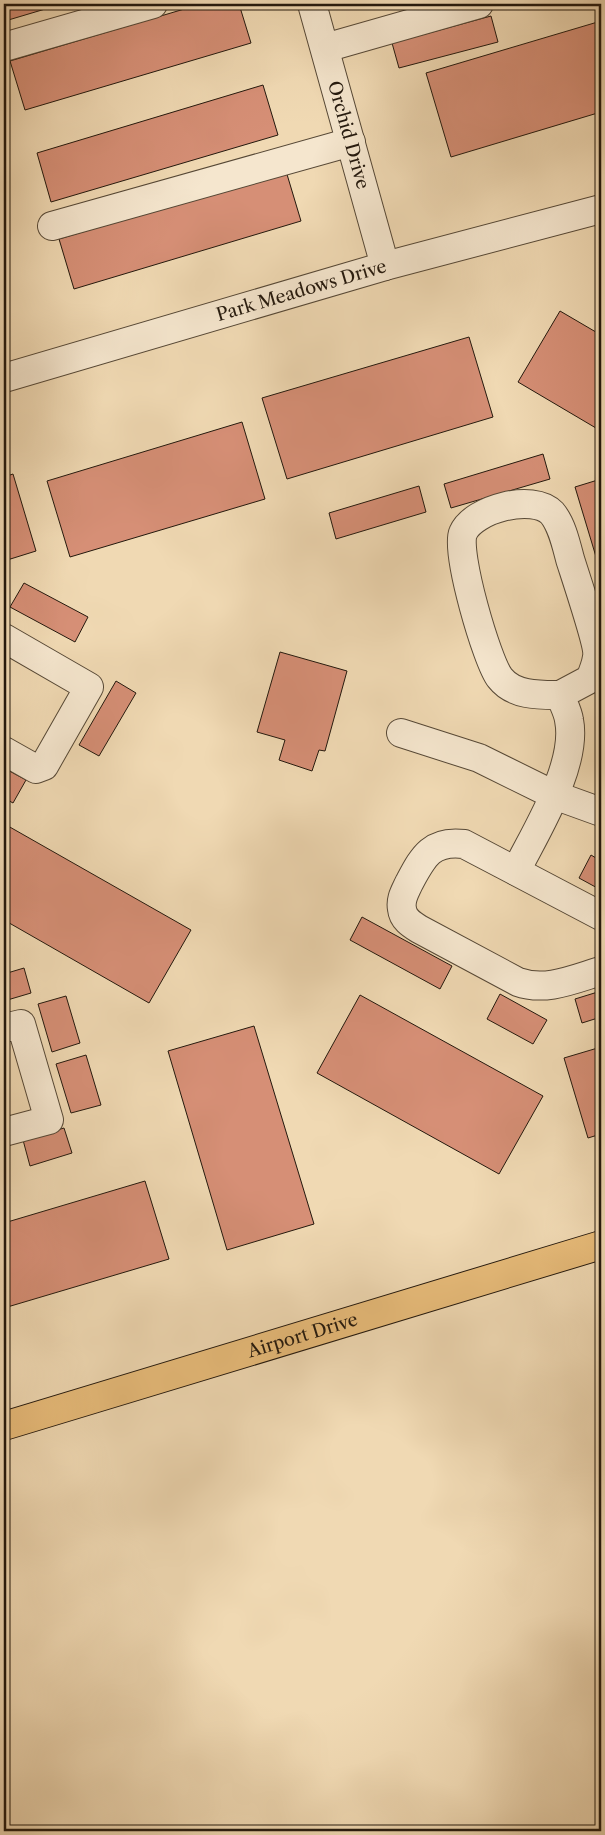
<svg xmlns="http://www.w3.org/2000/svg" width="605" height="1835" viewBox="0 0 605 1835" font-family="'Libre Caslon Text',serif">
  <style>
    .building { fill: #d68f76; stroke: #23180d }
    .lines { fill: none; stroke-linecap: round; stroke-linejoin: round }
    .minor-casing { stroke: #564836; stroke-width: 30 }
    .major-casing { stroke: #23180d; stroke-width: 30 }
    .minor { stroke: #f5e6ce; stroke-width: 28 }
    .major { stroke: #e8bc7a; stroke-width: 28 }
    .labels { text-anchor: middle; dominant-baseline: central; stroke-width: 4; stroke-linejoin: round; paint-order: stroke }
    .street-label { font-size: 18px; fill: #23180d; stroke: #f5e6ce }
  </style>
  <rect width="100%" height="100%" fill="#f0d9b3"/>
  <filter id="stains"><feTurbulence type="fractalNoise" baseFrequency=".004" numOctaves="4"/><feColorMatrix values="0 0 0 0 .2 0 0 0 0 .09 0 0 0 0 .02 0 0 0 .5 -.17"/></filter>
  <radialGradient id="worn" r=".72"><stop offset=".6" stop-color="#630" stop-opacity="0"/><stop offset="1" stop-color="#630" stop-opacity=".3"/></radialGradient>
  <path class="building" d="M4 4H62L5 21Z
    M201 4H239L251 43 25 110 10 61Z
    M491 16 498 42 399 68 392 43Z
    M601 21V112L451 157 426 73Z
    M263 85 278 135 51 202 37 153Z
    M286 171 301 221 74 289 59 239Z
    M560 311 601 335V431L518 382Z
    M469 337 493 417 287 479 262 398Z
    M242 422 265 499 70 557 47 481Z
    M543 454 550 479 451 508 444 484Z
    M13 474 36 551 4 561V477Z
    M601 479V569L600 570 575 487Z
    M419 486 426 512 336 539 329 513Z
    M24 583 88 617 75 642 10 607Z
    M280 652 347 671 325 751 319 750 312 771 279 760 285 740 257 732Z
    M116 681 136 693 99 756 79 745Z
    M4 768 26 780 13 803 4 798Z
    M8 826 191 930 149 1003 4 920V833Z
    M591 855 601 861V890L579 878Z
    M362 917 452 966 440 989 350 940Z
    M24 968 31 993 4 1001V974Z
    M601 991V1017L582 1023 575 999Z
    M500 994 547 1020 533 1044 487 1019Z
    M360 995 543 1096 499 1174 317 1073Z
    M66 996 80 1043 52 1052 38 1004Z
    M254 1026 314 1224 227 1250 168 1051Z
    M601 1047V1134L588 1138 564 1058Z
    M86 1055 101 1105 71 1113 56 1064Z
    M64 1128 72 1153 30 1166 23 1140Z
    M4 1158 8 1175 4 1176Z
    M145 1181 169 1259 4 1308V1223Z"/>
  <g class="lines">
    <defs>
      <g id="minor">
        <path id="s1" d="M312 4 385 266"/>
        <path d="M4 47 153 4"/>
        <path d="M325 48 479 4"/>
        <path d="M52 226 351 142"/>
        <path id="s2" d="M4 378 385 266 601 209"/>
        <path d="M4 638 89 687 44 766 36 769 4 751"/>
        <path d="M401 733 479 758 554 795 601 812"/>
        <path d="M516 871C536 831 578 765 569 720 568 712 563 703 560 695 540 695 514 696 500 678 487 662 455 551 463 533 473 509 533 493 552 513 562 525 566 544 570 559 575 575 599 646 597 657 596 664 593 672 590 679L560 695"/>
        <path d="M601 916 464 844C431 840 423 857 409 883 405 892 400 899 402 909 403 919 411 924 419 929L518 982C546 992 574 979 601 971"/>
        <path d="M4 1028 21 1024 49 1120 4 1132"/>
      </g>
      <g id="major">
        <path id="s3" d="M4 1426 601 1245"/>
      </g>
    </defs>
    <use href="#minor" class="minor-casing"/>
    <use href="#major" class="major-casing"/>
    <use href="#minor" class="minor"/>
    <use href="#major" class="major"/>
  </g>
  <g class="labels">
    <g class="street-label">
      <text stroke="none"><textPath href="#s1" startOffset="136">Orchid Drive</textPath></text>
      <text stroke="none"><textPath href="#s2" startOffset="310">Park Meadows Drive</textPath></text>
      <text stroke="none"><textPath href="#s3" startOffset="312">Airport Drive</textPath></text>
    </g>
  </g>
  <rect width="605" height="1835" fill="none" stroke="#f0d9b3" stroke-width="20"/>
  <rect x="5" y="5" width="595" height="1825" fill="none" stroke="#23180d" stroke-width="2.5"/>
  <rect x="10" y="10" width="585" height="1815" fill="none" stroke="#23180d"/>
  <rect width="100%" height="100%" filter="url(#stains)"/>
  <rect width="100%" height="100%" fill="url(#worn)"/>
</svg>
